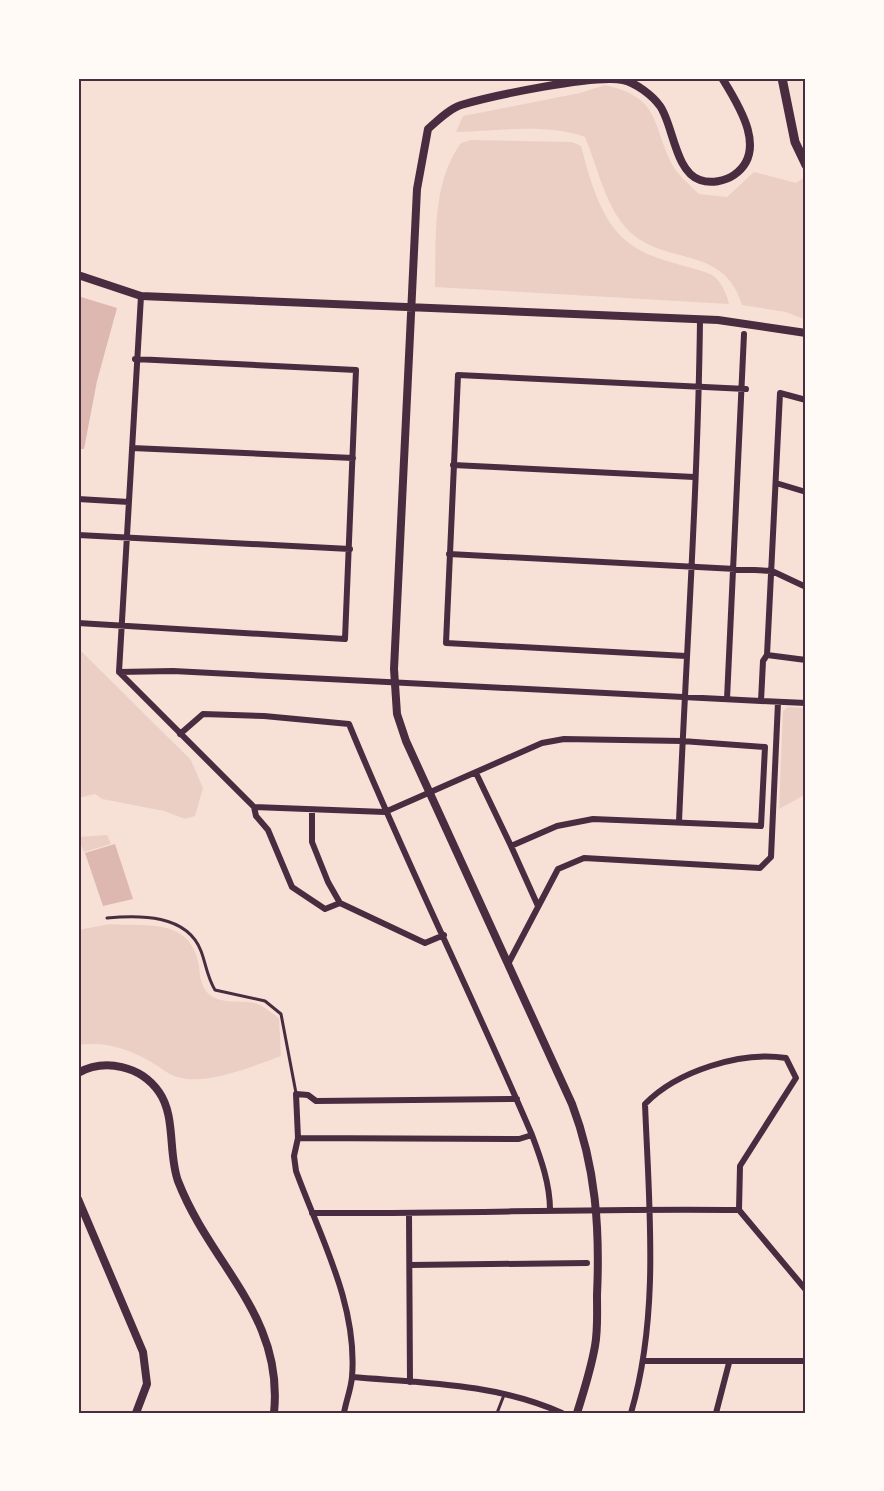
<svg xmlns="http://www.w3.org/2000/svg" width="884" height="1491" viewBox="0 0 884 1491" font-family="Arial,sans-serif">
  <style>
    .green { fill: #ebcfc5 }
    .water { fill: #dcb8b0 }
    .lines { fill: none; stroke-linecap: round; stroke-linejoin: round }
    .service { stroke: #4a2c40; stroke-width: 3 }
    .minor { stroke: #4a2c40; stroke-width: 6 }
    .tertiary { stroke: #4a2c40; stroke-width: 8 }
    .secondary { stroke: #4a2c40; stroke-width: 9 }
    .neatline { fill: none; stroke: #4a2c40; stroke-width: 2 }
  </style>
  <rect width="100%" height="100%" fill="#f7e1d7"/>
  <path class="green" d="M605 85C662 98 651 124 673 166 679 176 691 186 699 194L727 197 754 172 796 183 806 176V320L786 312 742 305C724 245 668 266 631 233 606 210 598 168 585 137 547 123 497 131 456 132L463 116 580 93Z
    M471 140 572 142 581 146C590 179 600 221 629 243 654 262 682 263 710 274 720 278 727 294 729 304L435 287C436 239 432 182 461 143Z
    M78 648 191 760 203 788 195 816 185 819 164 811 102 799 95 794 78 798Z
    M788 707 806 708V794L779 809 783 711Z
    M107 835 111 844 84 852 78 837Z
    M110 924C147 927 191 917 199 966 200 977 201 988 210 995 225 1006 245 998 260 1005 266 1008 273 1014 279 1018L281 1056C253 1066 206 1086 177 1077 169 1075 160 1067 153 1063 130 1049 105 1041 78 1045V930Z"/>
  <path class="water" d="M78 296 117 308 97 381 84 449H78Z
    M115 844 133 899 103 906 85 853Z"/>
  <g class="lines">
    <path class="service" d="M107 918C139 915 187 914 201 951 206 964 207 977 215 990L265 1001 281 1014 296 1093
      M497 1413 504 1395"/>
    <path class="minor" d="M141 296 119 672 254 807 385 812 542 743 564 739 682 741 765 747 761 826 593 819 557 826 511 846 476 773
      M806 400 780 393 767 655 806 660
      M132 448 353 458
      M453 465 694 477
      M776 483 806 492
      M78 499 129 502
      M78 535 350 549
      M449 554 772 571 806 587
      M78 623 345 639 356 370 135 359
      M767 655 763 661 761 701 806 703
      M686 656 446 643 458 375 746 389
      M119 672 173 671 761 701
      M727 699 744 334
      M180 734 203 714 264 716 349 724C406 863 473 997 532 1135 541 1159 550 1184 550 1210
      M254 807 256 816 268 830 292 887 325 909 340 903
      M312 811V842L328 882 340 903 425 943 444 935
      M679 822C686 655 698 487 700 320
      M511 846 538 906
      M508 964 558 869 584 858 760 868 771 857 778 702
      M298 1138 519 1139 532 1135
      M312 1213C455 1214 597 1208 739 1210
      M409 1214 410 1382
      M410 1265 587 1263
      M644 1361H806
      M352 1377C423 1383 495 1383 562 1413
      M344 1413C346 1401 351 1389 352 1377 358 1305 320 1237 296 1171L294 1156 298 1138 296 1094 308 1095 316 1101 517 1099
      M631 1413C660 1314 649 1206 645 1104 677 1071 741 1051 786 1058L796 1078 740 1166 739 1210 806 1290
      M716 1413 729 1363"/>
    <path class="tertiary" d="M78 275 141 296 718 320 806 333
      M78 1073C105 1058 141 1066 159 1092 176 1116 168 1154 178 1181 211 1266 284 1315 274 1413
      M78 1199 143 1352 147 1384 136 1413
      M577 1413C584 1391 591 1369 595 1346 598 1330 597 1312 597 1295 600 1229 596 1167 572 1104L406 741 397 714 394 669 417 189 428 129C438 120 449 109 461 105 491 96 595 74 623 80 636 83 652 95 660 106 673 124 675 172 700 180 711 184 725 181 734 175 769 151 738 104 722 78"/>
    <path class="secondary" d="M782 78 795 142 806 165"/>
  </g>
  <rect width="884" height="1491" fill="none" stroke="#fffaf5" stroke-width="159"/>
  <rect x="80" y="80" width="724" height="1332" class="neatline"/>
</svg>
